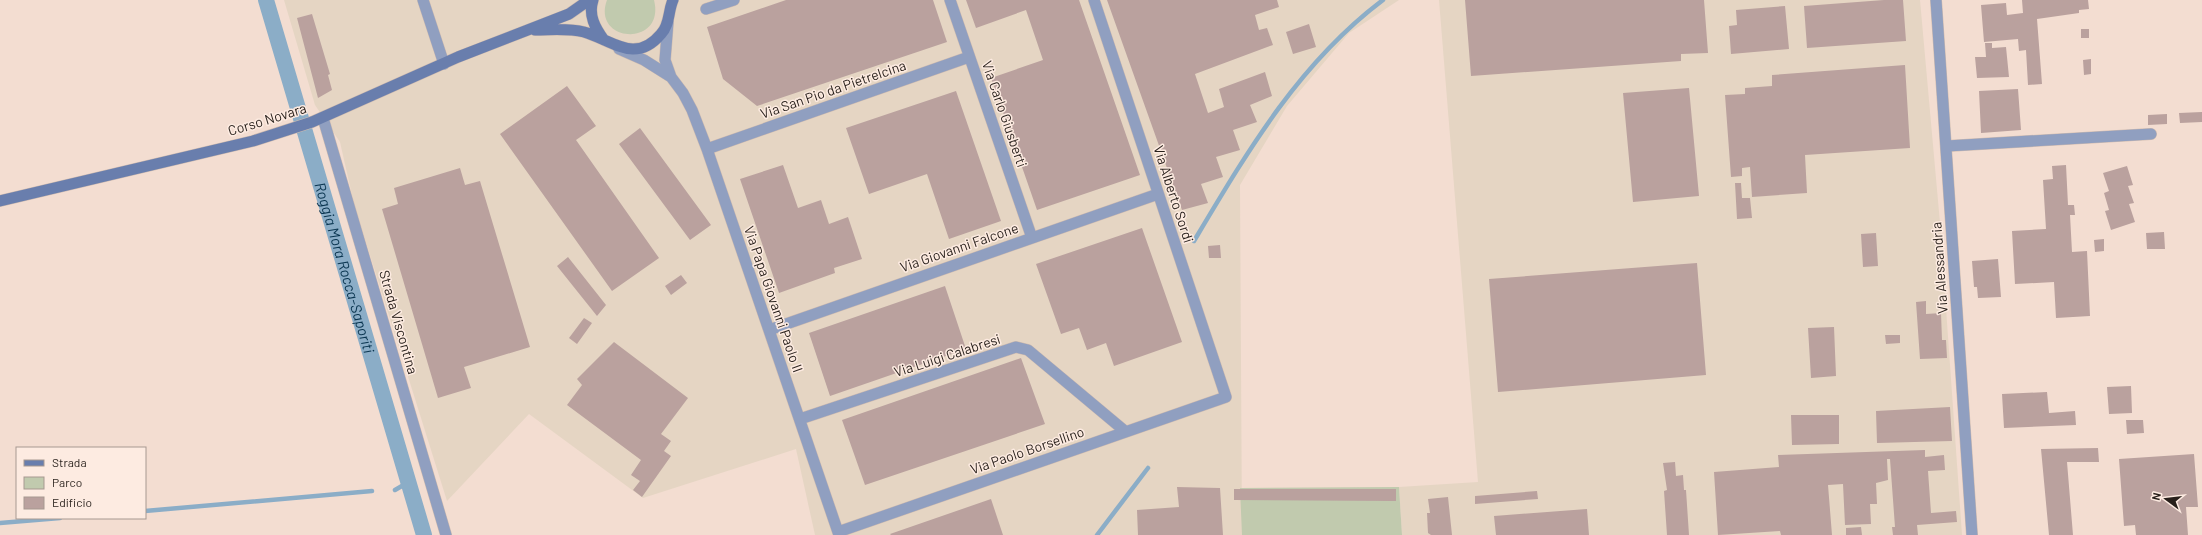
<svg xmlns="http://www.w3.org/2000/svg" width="2202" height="535" viewBox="0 0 2202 535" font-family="Barlow,sans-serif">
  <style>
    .industrial { fill: #e5d5c3 }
    .green { fill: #c1caae }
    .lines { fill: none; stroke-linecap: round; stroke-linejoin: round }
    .stream { stroke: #8badc7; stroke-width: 4.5 }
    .canal { stroke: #8badc7; stroke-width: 16 }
    .building { fill: #baa19e }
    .minor-casing { stroke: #cebbb0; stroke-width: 12 }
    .secondary-casing { stroke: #cebbb0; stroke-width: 12 }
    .minor { stroke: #909fc0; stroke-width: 11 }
    .secondary { stroke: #697ead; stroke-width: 11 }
    .labels { text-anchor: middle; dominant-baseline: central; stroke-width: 3; stroke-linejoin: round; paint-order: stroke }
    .street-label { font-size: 14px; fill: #271f1a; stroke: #fdebe1 }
    .water-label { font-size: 15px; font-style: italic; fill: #0a3550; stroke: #fdebe1 }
  </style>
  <rect width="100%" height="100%" fill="#f3ddd1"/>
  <path class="industrial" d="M284 0H1399L1349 33 1287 106 1240 185 1242 535H815L796 449 643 498 529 414 447 501 354 204 340 142 315 105Z
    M1439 0H1920L1940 223 1962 535H1402L1399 487 1478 482Z"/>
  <path class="green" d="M607 0H654C666 48 591 43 607 0Z
    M1399 487 1402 535H1242L1240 488Z"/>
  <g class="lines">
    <path class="stream" d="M1194 241C1247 152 1299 63 1383 0
      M395 490 407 483
      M145 511 372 491
      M0 523 60 518
      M1097 535 1148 468"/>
    <path class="canal" id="s1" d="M266 0 424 535"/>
  </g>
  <path class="building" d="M786 0H933L947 42 757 106 723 79 707 27Z
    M966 0H1079L1140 175 1037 210 991 78 1043 60 1026 10 976 28Z
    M1107 0H1277L1279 7 1255 15 1259 30 1267 28 1273 45 1195 74 1208 113 1224 107 1219 89 1265 72 1272 96 1250 105 1257 122 1233 130 1240 150 1216 157 1223 177 1201 184 1208 203 1182 210Z
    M1465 0H1704L1708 53 1681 54V61L1471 76Z
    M1884 0H1903L1906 41 1807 48 1804 6Z
    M2022 0H2088L2089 9 2079 10V13L2037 19 2042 84 2028 85 2026 50 2019 51 2018 39 1984 42 1981 5 2006 3 2007 15 2023 13Z
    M1785 6 1789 49 1731 54 1729 26 1737 25 1736 10Z
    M312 14 330 74 328 75 332 90 318 98 297 18Z
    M1309 24 1316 47 1293 54 1286 32Z
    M2081 29H2089V38H2081Z
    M1985 43H1992V48L2006 47 2009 77 1977 78 1975 57H1986Z
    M2091 59V74L2084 75 2083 60Z
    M1905 65 1910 148 1805 155 1807 193 1752 197 1750 167 1742 168V176L1731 177 1725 95 1745 94V88L1772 86V75Z
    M567 86 596 126 576 140 659 258 612 291 500 134Z
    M1689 88 1699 196 1633 202 1623 93Z
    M2018 89 2021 130 1981 133 1979 91Z
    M956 91 1001 221 949 239 927 174 869 194 846 128Z
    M2202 112V122L2180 123 2179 113Z
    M2167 114V124L2148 125V115Z
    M640 128 711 225 690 240 619 144Z
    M783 165 798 208 821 200 829 224 848 217 862 259 834 268 835 273 779 293 740 179Z
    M2066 165 2068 205H2074L2075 215H2070L2072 252 2087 251 2090 316 2056 318 2054 282 2015 284 2012 231 2046 229 2043 180 2053 179 2052 166Z
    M2127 166 2133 185 2128 186 2134 203 2129 204 2135 222 2111 230 2105 211 2109 210 2104 193 2109 191 2103 173Z
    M460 168 465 185 480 181 530 347 464 367 471 388 438 398 382 209 398 204 394 188Z
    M1735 183H1741L1742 198H1750L1752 218 1737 219Z
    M1142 228 1182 342 1114 366 1106 343 1087 350 1079 328 1061 334 1036 264Z
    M2164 232 2165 249H2147L2146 233Z
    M1876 233 1878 266 1863 267 1861 234Z
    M2104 239V251L2095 252 2094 240Z
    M1220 245 1221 258H1209L1208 246Z
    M568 257 606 305 597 316 557 266Z
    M1998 259 2001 297 1978 298 1977 287H1974L1972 261Z
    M1697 263 1706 375 1498 392 1489 279Z
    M681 275 687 283 671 295 665 286Z
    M945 286 966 349 830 396 809 333Z
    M1926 301V314L1941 313 1942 340H1946L1947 358 1920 359 1916 302Z
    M584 318 592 323 577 344 569 338Z
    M1834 327 1836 376 1811 378 1808 328Z
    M1885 335H1900V343L1886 344Z
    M614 342 688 398 661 434 671 441 664 451 671 456 642 497 633 490 640 481 631 475 641 460 567 405 582 385 577 379Z
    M1021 358 1045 424 865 485 842 420Z
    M2131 386 2132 413 2109 414 2107 387Z
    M2047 392 2049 413 2075 411 2076 425 2004 428 2002 394Z
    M1950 407 1952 441 1877 443 1876 411Z
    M1791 415H1839V444L1792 445Z
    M2126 420H2143L2144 433 2127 434Z
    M2098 448 2099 462H2067L2073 535H2049L2041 449Z
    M1925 450V457L1944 455 1945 470 1928 471 1931 513 1956 511 1957 522 1917 525 1918 535H1893L1892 527H1895L1890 459H1887L1888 480 1876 483 1877 504H1870L1871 524 1845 525 1843 484 1828 485 1832 535H1781L1780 531 1718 535 1714 472 1779 467 1778 455Z
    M2194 454 2198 507H2186L2188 535H2136L2135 525 2124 526 2119 459Z
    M1675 462 1676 476 1683 475 1684 490H1686L1689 535H1667L1664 491 1667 490 1663 463Z
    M1177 487 1220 488 1223 535H1138L1137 510 1179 507Z
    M1234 489H1396V501L1234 500Z
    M1537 491 1538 499 1475 504V496Z
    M1448 497 1452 535H1431L1428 533 1427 513H1430L1428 499Z
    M991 499 1003 535H891L890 534Z
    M1587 509 1589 535H1496L1494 516Z
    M1861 527 1862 535H1846V528Z"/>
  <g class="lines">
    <defs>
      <path id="minor" d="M423 0 444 64
        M950 0 1032 238
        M1936 0 1972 535
        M706 9 734 0
        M668 22 665 60 671 77 683 93 692 110 707 149 839 535
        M619 49 644 60 671 77
        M323 118 446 535
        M1947 146 2151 134
        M707 149 969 57
        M769 330 1158 194
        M800 419 1016 347 1028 350 1126 432
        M838 532 1226 397 1094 0"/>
      <path id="secondary" d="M593 0C588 15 595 28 604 40
        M535 30C551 30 568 28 584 32 612 40 635 65 661 34 670 25 668 11 673 0
        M0 201 253 141 312 122 458 57 569 14 589 0"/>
    </defs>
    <use href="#minor" class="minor-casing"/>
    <use href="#secondary" class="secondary-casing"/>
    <use href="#minor" class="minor"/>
    <use href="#secondary" class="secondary"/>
  </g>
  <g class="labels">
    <g class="street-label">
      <text transform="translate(833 89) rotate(-19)">Via San Pio da Pietrelcina</text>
      <text transform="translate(1005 114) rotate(71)">Via Carlo Giusberti</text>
      <text transform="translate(267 119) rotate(-17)">Corso Novara</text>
      <text transform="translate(1174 194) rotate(72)">Via Alberto Sordi</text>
      <text transform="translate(959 247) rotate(-19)">Via Giovanni Falcone</text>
      <text transform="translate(1939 268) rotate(-94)">Via Alessandria</text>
      <text transform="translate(774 299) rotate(71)">Via Papa Giovanni Paolo II</text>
      <text transform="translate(399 322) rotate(74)">Strada Viscontina</text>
      <text transform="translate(947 355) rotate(-18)">Via Luigi Calabresi</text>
      <text transform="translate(1027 450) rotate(-19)">Via Paolo Borsellino</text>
    </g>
    <g class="water-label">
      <text stroke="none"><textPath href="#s1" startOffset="279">Roggia Mora Rocca-Saporiti</textPath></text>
    </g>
  </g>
  <rect x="16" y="447" width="130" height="72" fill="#fdebe1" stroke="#a79991"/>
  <rect x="24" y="460" width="20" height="6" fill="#697ead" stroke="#a79991"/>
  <text x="52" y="467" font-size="12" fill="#271f1a">Strada</text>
  <rect x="24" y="477" width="20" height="12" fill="#c1caae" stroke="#a79991"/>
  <text x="52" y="487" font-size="12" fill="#271f1a">Parco</text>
  <rect x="24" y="497" width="20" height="12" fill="#baa19e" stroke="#a79991"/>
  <text x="52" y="507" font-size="12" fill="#271f1a">Edificio</text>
  <g transform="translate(2166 499) rotate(285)" stroke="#fdebe1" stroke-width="3" paint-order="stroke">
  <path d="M0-3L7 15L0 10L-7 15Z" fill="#271f1a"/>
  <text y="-6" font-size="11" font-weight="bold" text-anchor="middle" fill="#271f1a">N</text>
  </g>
</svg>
